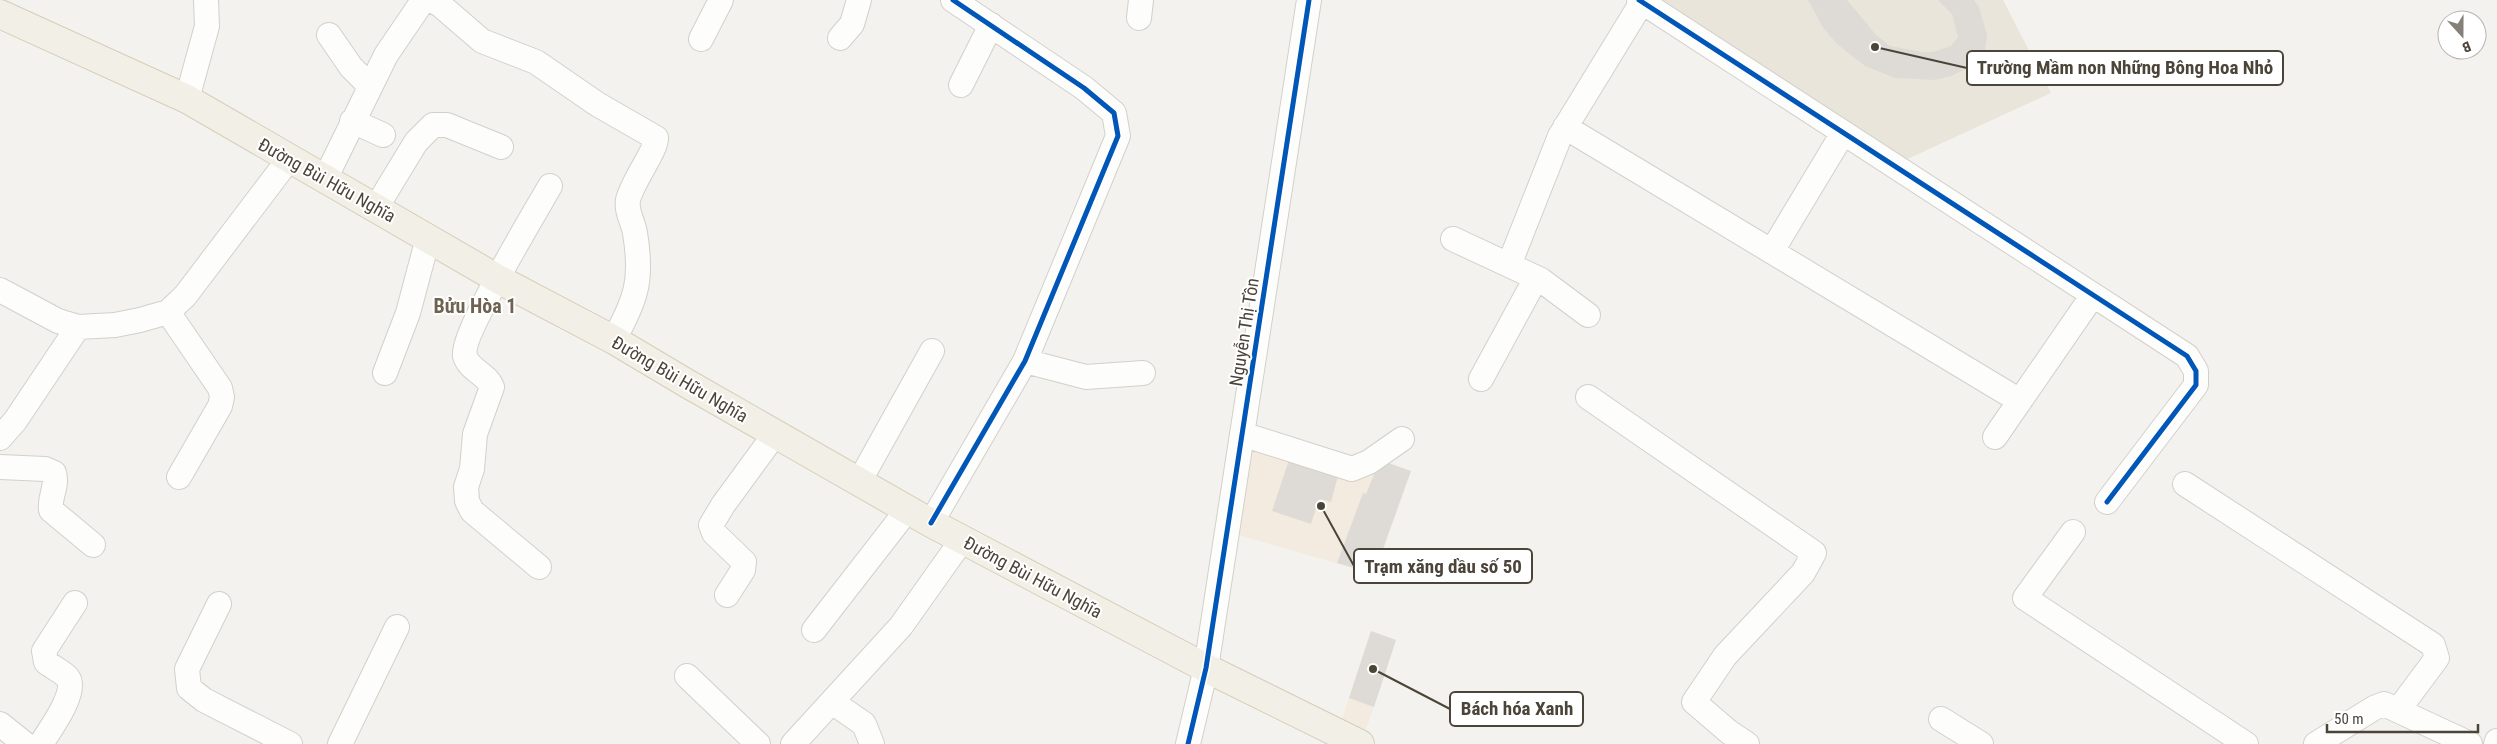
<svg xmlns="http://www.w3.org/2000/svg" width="2497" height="744" viewBox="0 0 2497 744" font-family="'Roboto Condensed',sans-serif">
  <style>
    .commercial { fill: #f3ebdf }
    .education { fill: #eae5da }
    .building { fill: #dedbd6 }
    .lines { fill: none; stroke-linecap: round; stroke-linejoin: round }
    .minor-casing { stroke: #d2d0cb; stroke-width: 26 }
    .major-casing { stroke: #d6cebb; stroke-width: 30 }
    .minor { stroke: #fdfdfc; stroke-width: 24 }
    .major { stroke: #f2efe6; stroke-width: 28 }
    .cycleway-casing { stroke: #fff; stroke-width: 8 }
    .cycleway { stroke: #0057b8; stroke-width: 5 }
    .labels { text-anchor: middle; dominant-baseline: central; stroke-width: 4; stroke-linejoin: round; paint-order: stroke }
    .street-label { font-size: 18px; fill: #4b4439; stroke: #fff }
    .quarter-label { font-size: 20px; font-weight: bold; fill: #6e6250; stroke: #fff }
    .leader { fill: none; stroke: #4b4439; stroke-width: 2 }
    .callout-dot { fill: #4b4439; stroke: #fff; stroke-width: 2 }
    .callout { fill: #fff; stroke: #4b4439; stroke-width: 2 }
    .callout-label { font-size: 19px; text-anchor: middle; font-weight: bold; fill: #4b4439 }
  </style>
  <rect width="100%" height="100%" fill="#f4f2ee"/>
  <path class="commercial" d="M1252 444 1380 460 1411 471 1374 574 1238 535Z
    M1371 631 1396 640 1365 733 1341 722Z"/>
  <path class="education" d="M1652 0H2003L2051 93 1901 162Z"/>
  <path class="building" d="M1808 0H1847L1876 35 1890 46 1923 52H1933L1951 46 1958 37 1952 14 1938 0H1974L1979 7 1987 35 1985 50 1975 65 1951 76 1935 80 1895 78 1865 66 1837 44 1824 29Z
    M1290 457 1339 472 1331 502 1319 499 1311 524 1272 511Z
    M1380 460 1411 471 1374 574 1337 563 1363 493 1366 494Z
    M1371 631 1396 640 1374 707 1349 698Z"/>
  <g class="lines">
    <defs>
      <path id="minor" d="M430 0 439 4 482 41 536 62 597 104 656 138C657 149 632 182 628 200 626 212 633 221 635 233 643 282 636 297 614 340
        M1639 0 2187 356 2196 371V385L2107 502
        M1139 18 1141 0
        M329 35 351 67 369 85
        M840 38 852 24 859 0
        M701 39 721 0
        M961 85 991 25
        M187 99 207 26 206 0
        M352 121 383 135
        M1565 127 2020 401
        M325 179 386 55 420 5 427 0
        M376 208 416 142 433 125H447L501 147
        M1453 239 1541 280 1588 315
        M1772 251 1843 133
        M1509 265 1560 136 1642 2
        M0 290 58 321 78 327 115 325 140 320 168 312 185 296 289 159
        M168 312 220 388 222 397 220 406 179 477
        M1025 361 1086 377 1143 373
        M385 373 408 313 428 238
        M1481 379 1536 278
        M1588 397 1814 553 1803 573 1725 656 1694 702 1729 732 1747 744
        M1242 434 1352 469 1369 462 1402 439
        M1995 437 2093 295
        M0 438 15 421 78 327
        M0 467 45 469 54 473C58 487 49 496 51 510L93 545
        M859 482 932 351
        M2185 484 2433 645 2437 658 2399 709
        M931 523 1025 361 1118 136 1114 113 1084 88 953 0
        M2073 532 2025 598 2246 744
        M539 567 472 511 467 501 466 487 472 469 475 434 492 387C487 374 469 370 465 356 460 336 536 211 550 186
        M727 595 743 570 744 562 714 533 711 525 723 505 775 434
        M219 604 187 669 189 688 204 700 290 744
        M814 630 908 509
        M687 676 758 744
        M832 702 864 724 872 744
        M1941 719 1981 744
        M0 724 25 744
        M41 744C49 731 78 692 68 678 63 672 52 667 46 662L44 651 75 603
        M340 744 397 627
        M793 744 901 626 962 540
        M1188 744 1206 668 1309 0
        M2316 744 2374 708 2384 704 2470 744
        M2496 744 2497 741"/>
      <path id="major" d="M0 14 187 99 498 279 614 340 688 384 931 523 1206 668 1360 744"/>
    </defs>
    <use href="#minor" class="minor-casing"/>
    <use href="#major" class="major-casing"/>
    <use href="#minor" class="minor"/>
    <use href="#major" class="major"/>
    <defs>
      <path id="cycleway" d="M1639 0 2187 356 2196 371V385L2107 502
        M931 523 1025 361 1118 136 1114 113 1084 88 953 0
        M1188 744 1206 668 1309 0"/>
    </defs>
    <use href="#cycleway" class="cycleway-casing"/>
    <use href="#cycleway" class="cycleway"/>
  </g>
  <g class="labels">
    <g class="street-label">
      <text transform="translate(327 180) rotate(29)">Đường Bùi Hữu Nghĩa</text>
      <text transform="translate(1244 332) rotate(-81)">Nguyễn Thị Tồn</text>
      <text transform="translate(680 379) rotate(30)">Đường Bùi Hữu Nghĩa</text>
      <text transform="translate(1033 577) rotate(28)">Đường Bùi Hữu Nghĩa</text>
    </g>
    <g class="quarter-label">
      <text x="475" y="306">Bửu Hòa 1</text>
    </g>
  </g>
  <path class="leader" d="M1875 47L1967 68M1321 506L1354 566M1373 669L1450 709"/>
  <g class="callout-dot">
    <circle cx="1875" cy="47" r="5"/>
    <circle cx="1321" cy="506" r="5"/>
    <circle cx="1373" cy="669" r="5"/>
  </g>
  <g class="callout">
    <rect x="1967" y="51" width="316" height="34" rx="5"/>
    <rect x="1354" y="549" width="178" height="34" rx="5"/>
    <rect x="1450" y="692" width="133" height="34" rx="5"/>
  </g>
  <g class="callout-label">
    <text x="2125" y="74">Trường Mầm non Những Bông Hoa Nhỏ</text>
    <text x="1443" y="573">Trạm xăng dầu số 50</text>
    <text x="1517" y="715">Bách hóa Xanh</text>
  </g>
  <g transform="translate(2462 35) rotate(159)"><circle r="24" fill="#ffffff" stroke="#b7b4b0"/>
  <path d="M0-4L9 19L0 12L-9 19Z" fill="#868178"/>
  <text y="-8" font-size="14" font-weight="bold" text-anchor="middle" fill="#4b4439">B</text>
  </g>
  <path d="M2327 724v8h151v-8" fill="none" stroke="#4b4439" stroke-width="2.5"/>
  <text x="2334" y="724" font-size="15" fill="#4b4439" stroke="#ffffff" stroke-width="4" paint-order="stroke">50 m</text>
</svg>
